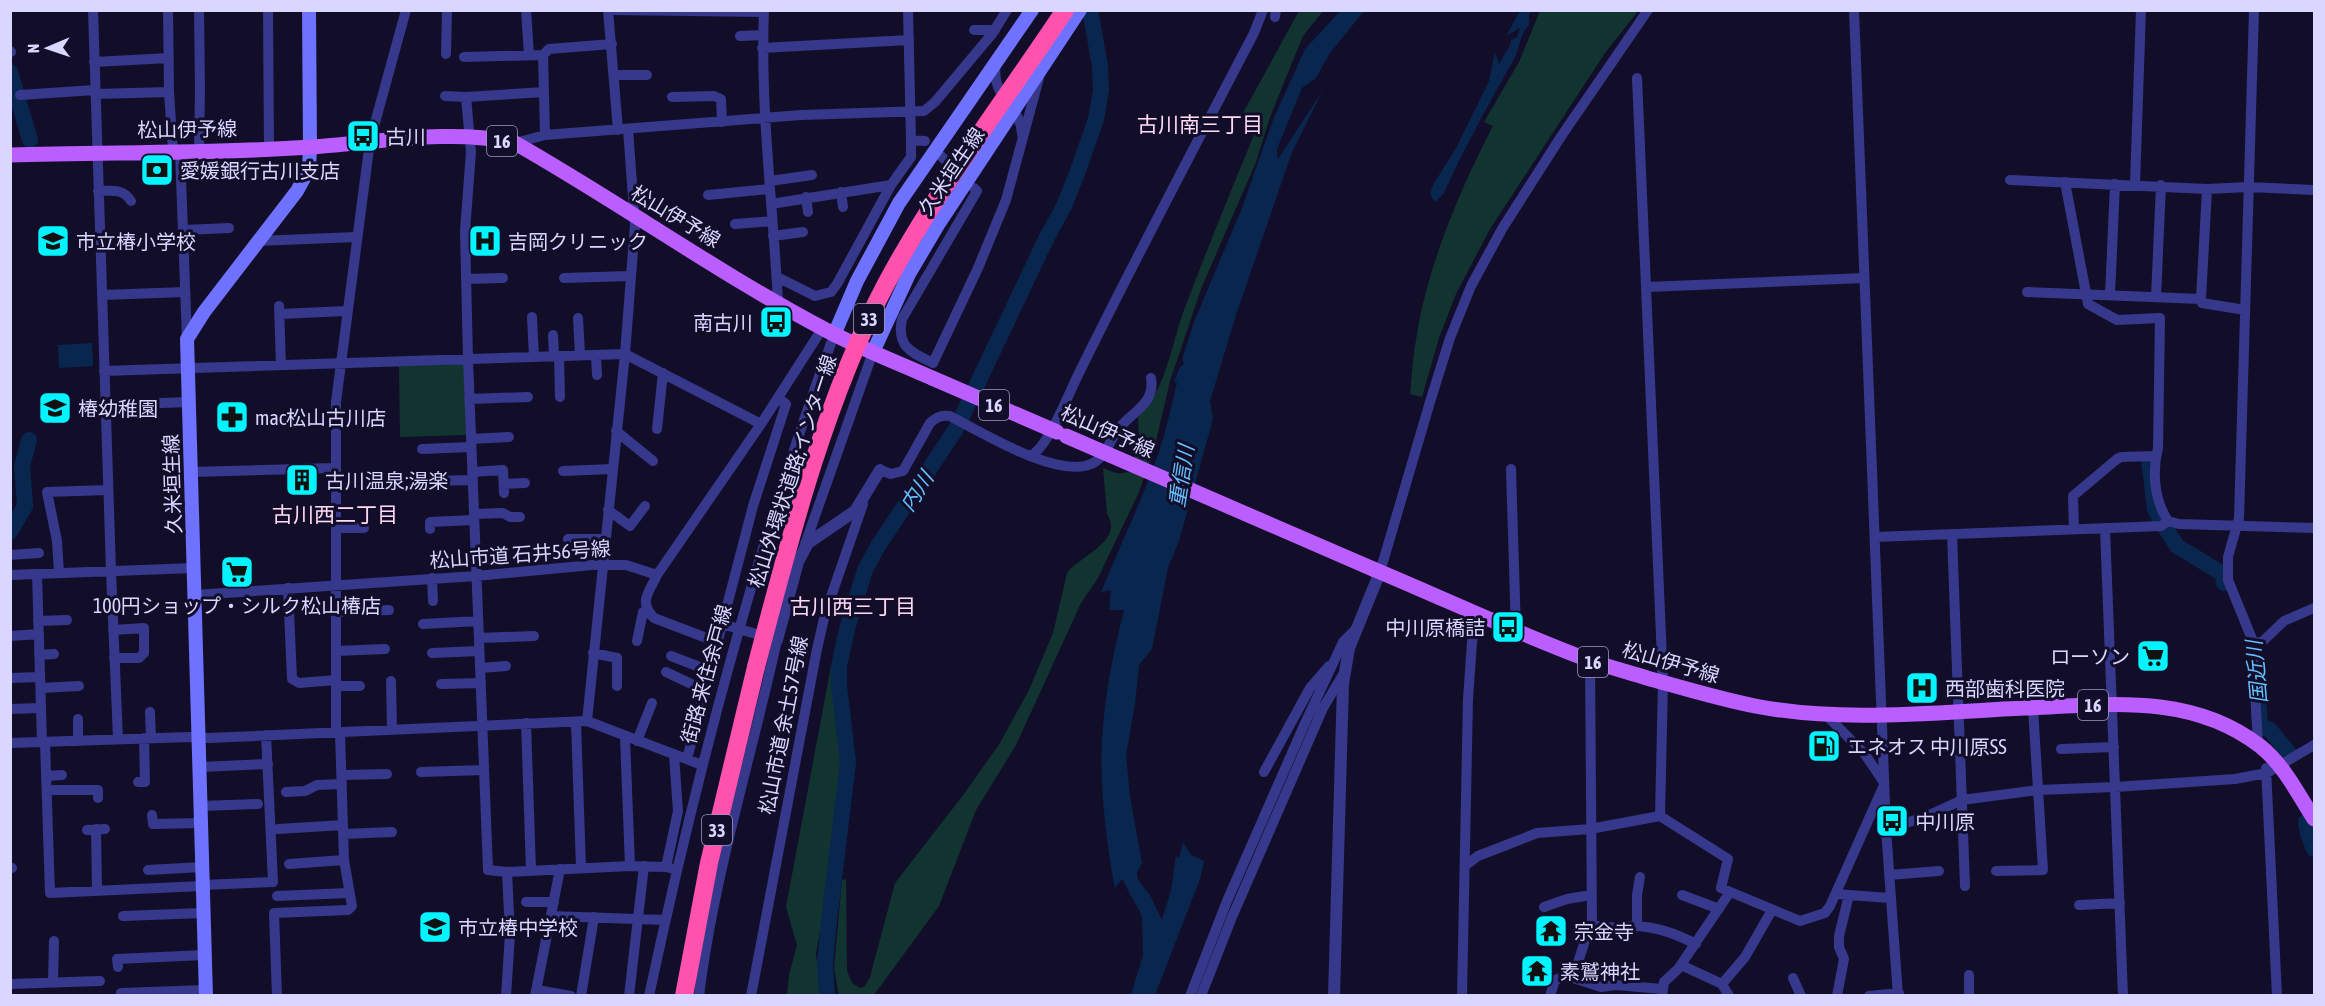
<svg xmlns="http://www.w3.org/2000/svg" width="2325" height="1006" viewBox="0 0 2325 1006" font-family="'Asap Condensed','Noto Sans JP',sans-serif">
  <style>
    .green { fill: #113431 }
    .water { fill: #09264e }
    .lines { fill: none; stroke-linecap: round; stroke-linejoin: round }
    .river { stroke: #09264e; stroke-width: 16 }
    .minor { stroke: #36388c; stroke-width: 10 }
    .tertiary { stroke: #36388c; stroke-width: 12 }
    .secondary { stroke: #6e72ff; stroke-width: 14 }
    .primary { stroke: #ba5eff; stroke-width: 15 }
    .motorway { stroke: #ff52ae; stroke-width: 18 }
    .primary-bridge { stroke: #ba5eff; stroke-width: 15 }
    .motorway-bridge { stroke: #ff52ae; stroke-width: 18 }
    .labels { text-anchor: middle; dominant-baseline: central; stroke-width: 6; stroke-linejoin: round; paint-order: stroke }
    .shield { fill: #120e2a; stroke: #9d9bbf; stroke-width: 1.5 }
    .shield-label { font-size: 18px; font-weight: bold; fill: #d9d7ff }
    .street-label { font-size: 20px; fill: #d9d7ff; stroke: #120e2a }
    .poi-label { font-size: 20px; fill: #d9d7ff; stroke: #120e2a; text-anchor: start }
    .neighbourhood-label { font-size: 21px; fill: #ffd9f3; stroke: #120e2a }
    .water-label { font-size: 21px; font-style: italic; fill: #65c0ff; stroke: #120e2a }
  </style>
  <rect width="100%" height="100%" fill="#120e2a"/>
  <path class="green" d="M1299 11H1323L1303 36 1270 117 1256 162 1201 289 1170 381 1156 441 1139 492 1098 578 1081 603 1016 745 976 810 939 906 874 995 839 996 834 968 842 880 846 879 847 971 852 983 860 988 865 986 870 977 895 883 964 794 1000 743 1029 690 1053 633 1067 573C1078 557 1125 541 1107 514L1103 468C1113 472 1120 476 1130 471L1139 443 1138 417C1165 392 1171 347 1183 313 1207 248 1234 184 1260 120L1243 113Z
    M1540 11H1638L1605 53 1490 229 1456 294 1439 338 1422 397 1410 394C1412 374 1413 354 1417 334 1428 265 1461 187 1493 126L1484 122 1519 62Z
    M464 364 466 435 400 437 399 366Z
    M831 666 839 740 844 763 832 861 816 954 821 995H787L789 975 797 945 786 907Z"/>
  <path class="water" d="M1340 11H1364L1330 53 1316 78 1302 88 1277 149 1278 159 1323 90 1292 152 1236 315 1210 401 1213 419 1179 541 1168 568 1152 649 1139 665 1135 704 1126 755 1130 797 1142 863 1137 873 1138 880 1150 895 1162 920 1171 890 1176 856 1179 858 1183 842 1190 854 1204 861 1200 879 1155 995H1131L1143 955 1142 916 1122 879 1115 888C1106 841 1098 775 1103 728 1106 688 1114 649 1124 610H1109L1111 590 1101 592C1120 546 1141 502 1158 455 1166 432 1171 406 1177 383L1174 381 1180 367 1184 364 1182 359 1194 322 1242 208 1273 120 1305 49Z
    M1520 11H1532L1529 14V25C1520 34 1520 47 1514 59 1489 103 1465 147 1444 193L1435 202 1430 194 1433 185 1456 148 1489 81 1495 52 1499 64 1510 45 1511 40 1517 37 1520 28 1506 36Z
    M92 343 93 366 59 368 58 345Z"/>
  <g class="lines">
    <path class="river" d="M10 72 30 140
      M2149 459 2155 509 2163 524
      M2164 526 2177 546 2223 574 2224 583
      M10 532 25 506 22 466 29 440
      M2259 707 2260 726 2270 730 2289 753
      M2306 822 2308 834 2314 849
      M827 996 825 964 829 921 848 762 839 686V666L847 629 865 570 878 546 956 429 1046 239 1064 206 1079 168 1096 119 1101 90 1100 66 1090 10"/>
    <path class="minor" d="M93 10 111 571 118 739
      M168 10 169 92 173 151
      M199 10 200 90 199 151
      M268 10 269 149
      M526 10 529 55
      M608 10 618 130
      M615 10 764 12
      M764 10C760 108 773 205 778 302
      M908 10 911 140 925 141
      M1854 10 1886 829 1898 996
      M2254 10 2239 518 2228 557V580L2252 639 2258 744
      M1275 17 1276 10
      M974 30H995
      M740 36 763 35
      M762 48 909 40
      M10 51 11 52
      M446 54 447 10
      M543 55 549 49 612 44
      M464 57 543 55 545 135
      M94 62 169 58
      M996 64C990 98 1021 105 1022 134
      M614 75H647
      M1637 78 1663 682 1660 816
      M544 92 466 97 471 152 465 231 468 359 488 870 507 872 630 866 666 867 677 870
      M95 94 169 92
      M20 95 95 90
      M445 96 466 97
      M672 97 714 96 721 99 722 122
      M515 143 545 135 801 115 924 111 935 102 992 34 1007 10
      M180 151 187 339
      M941 156 959 174
      M2010 180 2207 189 2248 187 2314 190
      M770 181 812 175
      M2065 182 2088 304 2117 320 2160 318 2158 448C2152 471 2154 500 2168 521L2179 524 2314 528
      M2135 184 2141 10
      M974 188 977 191 902 319C896 347 912 353 933 363L978 268 1006 200 1039 78
      M98 191C112 191 123 188 131 201
      M841 192 843 207
      M708 195 770 189
      M806 197 808 212
      M771 204 891 185 911 157V140
      M735 224 772 221
      M184 230 229 228
      M773 236 803 232
      M257 241 356 237
      M777 277 815 296 831 292 837 284 891 185
      M564 278 630 276
      M466 279 503 278
      M1647 287 1864 278
      M2027 292 2201 299 2202 303 2245 310
      M102 295 185 292
      M2110 295 2115 184
      M2156 297 2161 185
      M2201 299 2207 189
      M279 306 281 365
      M280 314 346 311
      M532 317 534 357
      M578 318 580 355
      M553 335 554 356
      M596 355 597 375
      M559 356 560 397
      M104 371 625 354 761 424
      M469 399 528 397
      M105 405 189 402
      M657 429 663 373
      M616 431 653 461
      M471 439 509 437
      M422 449 471 447
      M1030 456C1048 448 1069 393 1078 375 1135 259 1195 146 1254 33L1263 10
      M1511 469 1516 631
      M880 470 891 474 903 471 930 423C937 417 941 415 950 416 981 432 1057 479 1091 464 1106 458 1111 436 1122 425 1136 410 1155 402 1151 378
      M563 471 612 469
      M192 472 335 468
      M472 472 503 470 504 493
      M430 481 472 480
      M504 484 525 483
      M608 510 630 526 645 506
      M474 514 503 513 510 517H520
      M336 528H364
      M2105 528 2123 996
      M430 529V522L474 520
      M2074 529 2073 496 2117 459 2121 457 2155 456
      M1952 534 1965 886
      M1875 537 2161 526 2168 521
      M568 539H605
      M803 550 873 352
      M10 555 39 553
      M1380 572 1430 402 1450 338 1471 286 1502 229 1562 135 1648 10
      M59 573 57 541 47 492 108 490
      M37 574 42 742
      M10 575 194 568
      M657 575C649 593 638 601 654 618L717 642
      M432 578 433 601
      M288 588 292 679 299 683 336 680
      M195 595 476 576 592 565H626L657 575 761 424 822 329
      M336 612 389 610
      M38 621 67 620
      M423 624 478 621
      M113 630 144 628V653L139 658H114
      M10 636 39 634
      M479 638 534 636
      M637 641 643 612 647 610
      M2252 643 2262 642 2284 621 2314 608
      M336 651 385 649
      M432 653 479 651
      M593 653 617 658V686
      M39 655 54 654
      M671 656 710 671
      M1590 661 1592 924
      M480 668 506 666
      M666 672 704 690
      M10 678 40 677
      M391 681 392 729
      M441 684 481 683
      M336 686H360
      M41 688 79 686
      M10 709 41 708
      M150 712 151 738
      M1825 714 1864 753 1883 781
      M78 719V741
      M587 721 625 354 635 225 628 129
      M576 722 581 868
      M526 723 531 870
      M336 732V402L370 141 406 10
      M625 737 630 866
      M637 741 652 703
      M45 742 50 893 202 886
      M10 743 190 737 209 738 587 721 702 765
      M2061 749 2114 747
      M687 759 753 506 786 404 778 398
      M200 767 268 764
      M2266 768 2277 996
      M421 772 484 770
      M1264 772 1310 688 1329 666
      M342 775 387 774
      M46 776 62 775
      M138 782H145L144 738
      M47 790H98V798
      M286 792 305 791 317 785 342 784
      M201 806 258 804
      M152 815 153 824 201 823
      M1660 816 1728 859 1721 888 1800 921 1825 913 1830 906 1884 785
      M96 829 97 890
      M278 829 343 825
      M1886 829 1925 817 1962 800 2038 790 2115 787 2235 779 2267 773 2314 745
      M87 830 105 829
      M343 834 392 832
      M289 864 344 860
      M1466 865 1478 856 1537 833 1590 829 1660 816
      M666 867 678 811 674 755
      M10 868H12
      M148 870 202 867
      M1996 871 2043 870 2033 708
      M1889 875 1939 871
      M202 885 273 882 266 735
      M1837 894 1849 895 1839 936V947L1844 959 1837 996
      M1682 895 1719 909
      M1849 895 1890 898
      M277 896 349 893
      M526 902H554
      M2079 905 2120 903
      M1544 907 1567 899 1591 895
      M123 916 203 913
      M551 916 665 920
      M1637 926V895L1640 877
      M1681 965 1722 984 1745 957 1772 910
      M118 967 117 959 204 955
      M1969 975V996
      M1573 978 1589 928 1592 924C1606 930 1621 926 1635 926 1658 927 1676 934 1696 944
      M1793 978 1801 996
      M53 982 54 941
      M10 984 100 981
      M1722 984 1729 996
      M537 990 571 996
      M121 993 205 990
      M277 996 274 913 348 910 352 906 344 860 340 732
      M506 996 510 934 507 872
      M535 996 560 869
      M581 996 594 917
      M629 996 644 866
      M649 996C697 771 755 550 834 335
      M699 996C714 875 751 759 777 640L722 624
      M751 996 817 649 825 614 863 504
      M1190 996 1227 901 1306 721 1343 642 1357 628
      M1201 996 1232 917 1323 708 1344 673
      M1462 996 1468 699 1472 642 1477 614
      M1550 996 1555 980 1563 977 1573 978 1601 987 1616 985 1662 989
      M1662 996 1664 982 1678 969 1730 892
      M1869 996 1899 993"/>
    <path class="tertiary" d="M777 640 798 562 808 543 855 511 880 470
      M1334 996 1343 684 1349 648 1380 572"/>
    <path class="secondary" d="M834 335 857 281 899 203 1032 10
      M873 352 909 274 938 225 1080 10
      M206 996 187 339 204 312 297 191 309 169 310 147 309 10"/>
    <path class="primary" d="M10 155C110 152 211 154 311 147 374 143 453 128 515 143 619 202 718 273 824 329 859 348 896 362 932 378
      M1373 569C1445 599 1516 633 1589 660 1608 667 1628 672 1647 678 1683 688 1719 699 1755 706 1843 723 1936 712 2025 708 2106 705 2190 692 2260 746 2284 765 2298 794 2314 819"/>
    <path class="motorway" d="M684 996 709 863 756 667"/>
    <path class="primary-bridge" d="M932 378 1057 432
      M1066 436 1373 569"/>
    <path class="motorway-bridge" d="M756 667C789 541 825 399 886 284 938 187 1004 102 1065 10"/>
  </g>
  <defs>
    <symbol id="bus-square" viewBox="-11 -11 22 22"><rect x="-9" y="-9" width="18" height="18" rx="4" fill="#03f4ff" stroke="#120e2a"/><path d="M-5-6H5V4H4V6H2V4H-2V6H-4V4H-5ZM-3.5-4V0h7V-4ZM-3.5 1.2v1.5H-2V1.2ZM2 1.2v1.5H3.5V1.2Z" fill="#111"/></symbol>
    <symbol id="bank-square" viewBox="-11 -11 22 22"><rect x="-9" y="-9" width="18" height="18" rx="4" fill="#03f4ff" stroke="#120e2a"/><path d="M-6-4H6V4H-6ZM0-2.3a2.3 2.3 0 1 0 0 4.6a2.3 2.3 0 1 0 0-4.6Z" fill="#111"/></symbol>
    <symbol id="school-square" viewBox="-11 -11 22 22"><rect x="-9" y="-9" width="18" height="18" rx="4" fill="#03f4ff" stroke="#120e2a"/><path d="M0-5L7-2L0 1L-7-2ZM-4 1L0 2.5L4 1V4Q0 6-4 4Z" fill="#111"/></symbol>
    <symbol id="hospital-square" viewBox="-11 -11 22 22"><rect x="-9" y="-9" width="18" height="18" rx="4" fill="#03f4ff" stroke="#120e2a"/><path d="M-5-5h3v3.5h4V-5h3V5h-3V1.5h-4V5h-3Z" fill="#111"/></symbol>
    <symbol id="pharmacy-square" viewBox="-11 -11 22 22"><rect x="-9" y="-9" width="18" height="18" rx="4" fill="#03f4ff" stroke="#120e2a"/><path d="M-2-6h4v4h4v4h-4v4h-4v-4h-4v-4h4Z" fill="#111"/></symbol>
    <symbol id="building-square" viewBox="-11 -11 22 22"><rect x="-9" y="-9" width="18" height="18" rx="4" fill="#03f4ff" stroke="#120e2a"/><path d="M-4-6H4V6H1V3H-1V6H-4ZM-2.5-4.3h1.7v1.8h-1.7ZM.8-4.3h1.7v1.8H.8ZM-2.5-1h1.7V.8h-1.7ZM.8-1h1.7V.8H.8Z" fill="#111"/></symbol>
    <symbol id="supermarket-square" viewBox="-11 -11 22 22"><rect x="-9" y="-9" width="18" height="18" rx="4" fill="#03f4ff" stroke="#120e2a"/><path d="M-6-5.5h2.5l.6 2H6L4.5 2H-2.5L-4.4-4H-6ZM-1.5 3.2a1.3 1.3 0 1 0 .1 0ZM3 3.2a1.3 1.3 0 1 0 .1 0Z" fill="#111"/></symbol>
    <symbol id="fuel-square" viewBox="-11 -11 22 22"><rect x="-9" y="-9" width="18" height="18" rx="4" fill="#03f4ff" stroke="#120e2a"/><path d="M-5.5-6h7V0h2V4h1.3V-2.5L3-4.5l.8-.8L6-3V5H2.5V1h-1V6h-7ZM-4.2-4.7v3.2H.2V-4.7Z" fill="#111"/></symbol>
    <symbol id="temple-square" viewBox="-11 -11 22 22"><rect x="-9" y="-9" width="18" height="18" rx="4" fill="#03f4ff" stroke="#120e2a"/><path d="M0-6L5-2H3V0L6.5 2.5H4V6H1.5V3h-3V6H-4V2.5H-6.5L-3 0V-2H-5Z" fill="#111"/></symbol>
  </defs>
  <g fill-rule="evenodd">
    <use href="#bus-square" x="344" y="117" width="38" height="38"/>
    <use href="#bank-square" x="138" y="151" width="38" height="38"/>
    <use href="#school-square" x="34" y="222" width="38" height="38"/>
    <use href="#hospital-square" x="466" y="222" width="38" height="38"/>
    <use href="#bus-square" x="757" y="303" width="38" height="38"/>
    <use href="#school-square" x="36" y="389" width="38" height="38"/>
    <use href="#pharmacy-square" x="213" y="398" width="38" height="38"/>
    <use href="#building-square" x="283" y="461" width="38" height="38"/>
    <use href="#supermarket-square" x="218" y="553" width="38" height="38"/>
    <use href="#bus-square" x="1489" y="608" width="38" height="38"/>
    <use href="#supermarket-square" x="2134" y="637" width="38" height="38"/>
    <use href="#hospital-square" x="1903" y="669" width="38" height="38"/>
    <use href="#fuel-square" x="1805" y="727" width="38" height="38"/>
    <use href="#bus-square" x="1873" y="802" width="38" height="38"/>
    <use href="#school-square" x="416" y="908" width="38" height="38"/>
    <use href="#temple-square" x="1532" y="912" width="38" height="38"/>
    <use href="#temple-square" x="1518" y="952" width="38" height="38"/>
  </g>
  <g class="labels">
    <g class="shield">
      <rect x="487" y="126" width="30" height="30" rx="4.5"/>
      <rect x="854" y="304" width="30" height="30" rx="4.5"/>
      <rect x="979" y="390" width="30" height="30" rx="4.5"/>
      <rect x="1578" y="647" width="30" height="30" rx="4.5"/>
      <rect x="2078" y="690" width="30" height="30" rx="4.5"/>
      <rect x="702" y="815" width="30" height="30" rx="4.5"/>
    </g>
    <g class="shield-label">
      <text x="502" y="141">16</text>
      <text x="869" y="319">33</text>
      <text x="994" y="405">16</text>
      <text x="1593" y="662">16</text>
      <text x="2093" y="705">16</text>
      <text x="717" y="830">33</text>
    </g>
    <g class="street-label">
      <text transform="translate(187 129) rotate(-1)">松山伊予線</text>
      <text transform="translate(951 171) rotate(-56)">久米垣生線</text>
      <text transform="translate(676 216) rotate(31)">松山伊予線</text>
      <text transform="translate(1108 431) rotate(24)">松山伊予線</text>
      <text transform="translate(792 471) rotate(-72)">松山外環状道路;インター線</text>
      <text transform="translate(172 484) rotate(-92)">久米垣生線</text>
      <text transform="translate(520 554) rotate(-4)">松山市道 石井56号線</text>
      <text transform="translate(1671 662) rotate(16)">松山伊予線</text>
      <text transform="translate(706 674) rotate(-75)">街路 来住余戸線</text>
      <text transform="translate(783 725) rotate(-79)">松山市道 余土57号線</text>
    </g>
    <g class="poi-label">
      <text x="386" y="136">古川</text>
      <text x="180" y="170">愛媛銀行古川支店</text>
      <text x="76" y="241">市立椿小学校</text>
      <text x="508" y="241">吉岡クリニック</text>
      <text x="753" y="322" text-anchor="end">南古川</text>
      <text x="78" y="408">椿幼稚園</text>
      <text x="255" y="417">mac松山古川店</text>
      <text x="325" y="480">古川温泉;湯楽</text>
      <text x="237" y="605" text-anchor="middle">100円ショップ・シルク松山椿店</text>
      <text x="1485" y="627" text-anchor="end">中川原橋詰</text>
      <text x="2130" y="656" text-anchor="end">ローソン</text>
      <text x="1945" y="688">西部歯科医院</text>
      <text x="1847" y="746">エネオス 中川原SS</text>
      <text x="1915" y="821">中川原</text>
      <text x="458" y="927">市立椿中学校</text>
      <text x="1574" y="931">宗金寺</text>
      <text x="1560" y="971">素鷲神社</text>
    </g>
    <g class="neighbourhood-label">
      <text x="1200" y="124">古川南三丁目</text>
      <text x="335" y="514">古川西二丁目</text>
      <text x="853" y="606">古川西三丁目</text>
    </g>
    <g class="water-label">
      <text transform="translate(1181 476) rotate(-81)">重信川</text>
      <text transform="translate(916 491) rotate(-57)">内川</text>
      <text transform="translate(2256 672) rotate(-95)">国近川</text>
    </g>
  </g>
  <rect width="2325" height="1006" fill="none" stroke="#d9d7ff" stroke-width="24"/>
  <g transform="translate(48 48) rotate(268)" stroke="#120e2a" stroke-width="4.5" paint-order="stroke">
  <path d="M0-4.5L10 22L0 15L-10 22Z" fill="#d9d7ff"/>
  <text y="-9" font-size="16" font-weight="bold" text-anchor="middle" fill="#d9d7ff">N</text>
  </g>
</svg>
